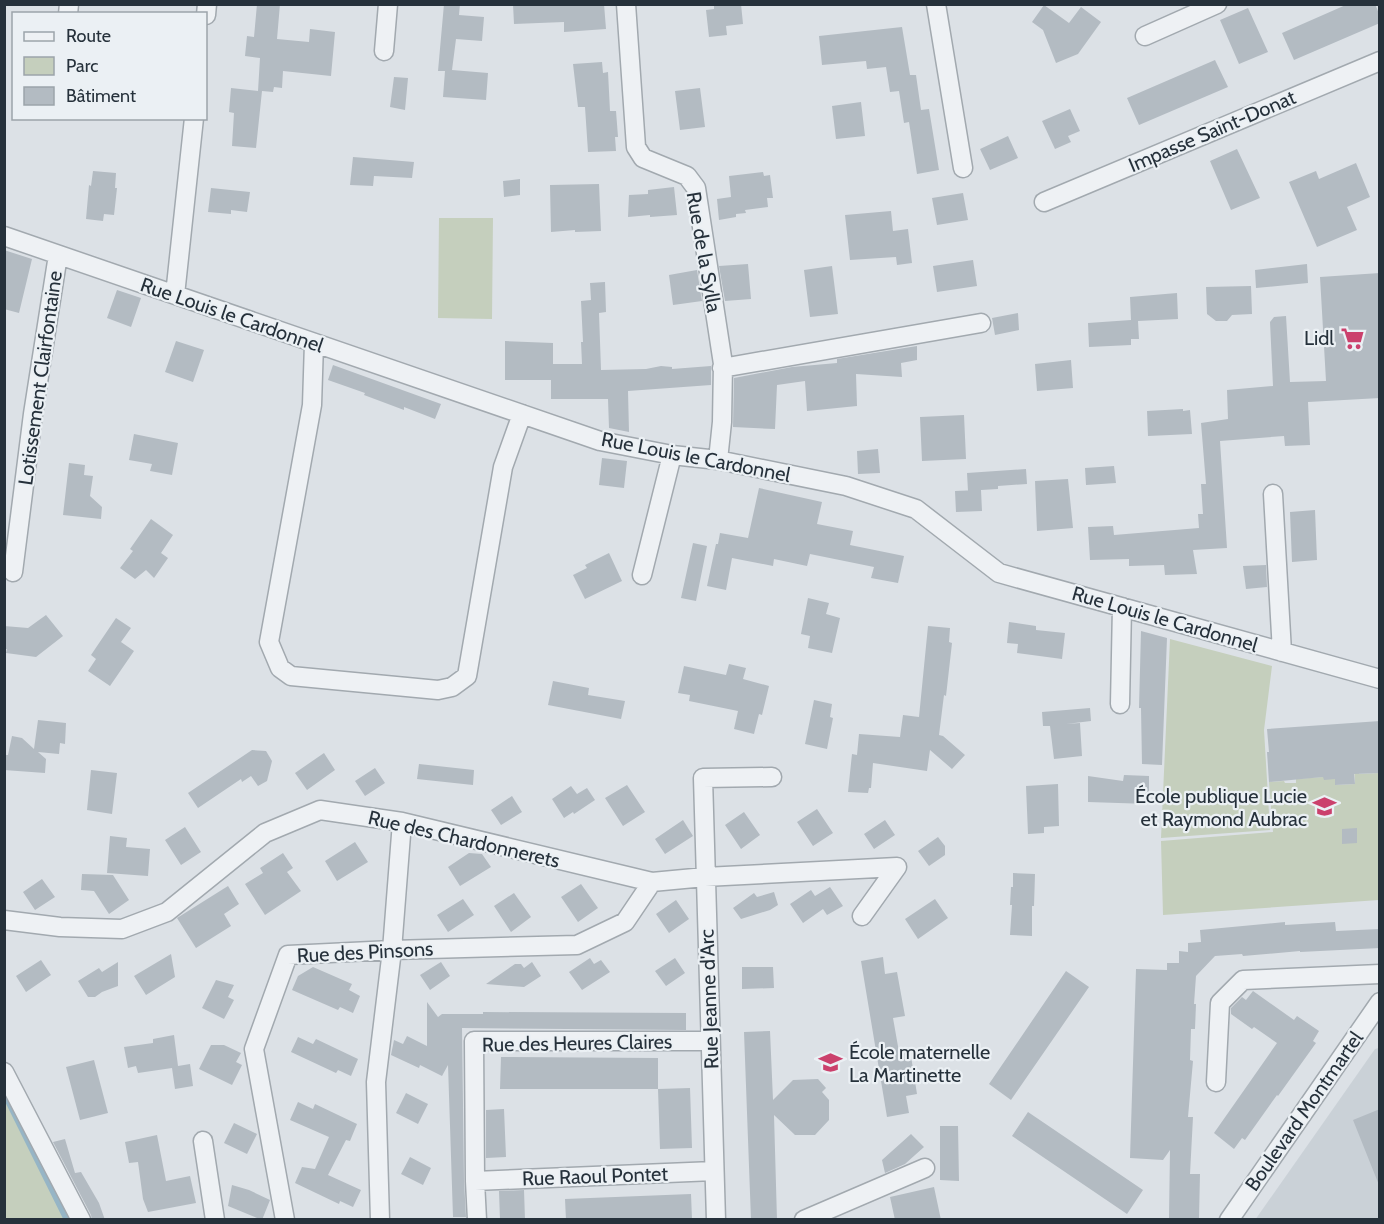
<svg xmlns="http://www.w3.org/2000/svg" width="1384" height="1224" viewBox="0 0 1384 1224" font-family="Cabin,sans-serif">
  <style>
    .built { fill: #cad1d7 }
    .green { fill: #c5cfbd }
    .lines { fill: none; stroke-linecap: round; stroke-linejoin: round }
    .stream { stroke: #96b5c6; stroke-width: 6 }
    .building { fill: #b3bbc2 }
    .minor-casing { stroke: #a2a9af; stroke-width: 21 }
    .minor { stroke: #eef1f4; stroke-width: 18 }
    .labels { text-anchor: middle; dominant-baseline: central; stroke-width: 4.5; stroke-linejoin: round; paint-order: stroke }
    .street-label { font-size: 20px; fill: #26313b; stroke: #ebf0f4 }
    .poi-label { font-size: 20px; fill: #26313b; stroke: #ebf0f4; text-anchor: end }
  </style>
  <rect width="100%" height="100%" fill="#dce1e6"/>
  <path class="built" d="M1379 1048V1219L1255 1220 1375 1049Z"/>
  <path class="green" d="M439 218H493L492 319 438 318Z
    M1170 639 1272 666 1264 730 1270 830 1161 838Z
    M1354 765H1358L1359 774 1379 773V900L1163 915 1161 841 1273 832 1269 782 1284 781 1285 783H1296V779L1323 777 1334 767 1336 785 1355 784Z
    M5 1086 72 1219H5Z"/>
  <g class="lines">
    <path class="stream" d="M4 1093 67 1220"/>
  </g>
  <path class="building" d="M257 4H280L277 39 309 42 310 29 335 32 331 76 283 71 282 88 274 87 273 92 262 91 256 148 232 146 234 113 229 112 231 88 258 91 260 58 245 56 247 36 254 37Z
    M444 4H460L459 15 484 17 482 41 456 39 452 70 488 73 486 100 443 97 445 71H438Z
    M513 4H604L606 29 564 32V22L514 24Z
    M714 4H741L743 24 726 26 727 35 709 37 706 10 714 9Z
    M1348 4H1375L1380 16V23L1294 60 1282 33Z
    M1044 5 1069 23 1081 7 1101 22 1078 54 1056 63 1043 30 1032 22Z
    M1248 8 1268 52 1239 64 1220 20Z
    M902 27 910 75H916L921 110 929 109 939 170 917 174 909 122 904 123 899 91 890 92 886 67 867 69 866 61 822 65 819 36Z
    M1215 60 1228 87 1139 125 1127 98Z
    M602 62 603 73 608 72 610 111H616L618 137H615L616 151 588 152 585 107H578L573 64Z
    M394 77 408 78 405 110 390 107Z
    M700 88 705 127 680 130 675 91Z
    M861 102 865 136 836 139 832 106Z
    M1070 109 1080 131 1068 136 1071 142 1055 149 1042 121Z
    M1008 136 1018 158 990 170 980 149Z
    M1237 149 1260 198 1231 210 1210 161Z
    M353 157 414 162 412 178 374 176 373 186 350 185Z
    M1356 163 1370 197 1347 207 1357 230 1317 247 1289 182 1316 171 1319 179Z
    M93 171 116 173 115 188H117L114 215 104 214 103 221 86 219 89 185 91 186Z
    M763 172 764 176 770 175 773 198H767L768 207 745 210 746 213 736 214V217L719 220 717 199 731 197 729 176Z
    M520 179V195L504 197 503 181Z
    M599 184 601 231 575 232V230L551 232 550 185Z
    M674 187 677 215 650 217V215L628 217 629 195 648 194V190Z
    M211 188 250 192 247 212 231 210V214L208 212Z
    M963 193 968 220 937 225 932 198Z
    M891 211 893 231 908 229 912 263 897 265 896 257 850 260 845 215Z
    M4 250 32 259 19 313 4 309Z
    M973 260 977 286 937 292 933 266Z
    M748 264 751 299 725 301 719 266Z
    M1307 264 1308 283 1256 288 1255 270Z
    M832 266 838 314 810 317 804 270Z
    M697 270 702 301 673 305 669 275Z
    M1380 273V398L1308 402 1310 445 1285 446 1284 436 1220 441 1227 548 1193 550 1197 574 1165 575 1164 565 1129 566V559L1090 560 1088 527 1113 526 1114 535 1199 528 1198 514H1203L1201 484H1206L1201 423 1228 419 1227 390 1273 386 1270 322 1274 317 1286 316 1290 382 1326 381 1320 277Z
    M605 282 606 312 599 313 601 370 646 369 661 366 672 367V369L711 366V385L628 391 629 432 609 428 608 399H551V380H505V341L553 343V364H582L581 342H583L581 301 591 300 590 283Z
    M1251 286 1252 314 1232 315 1227 321H1216L1207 314 1206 287Z
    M117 290 141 298 131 327 107 318Z
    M1177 293 1178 319 1138 321 1139 339H1131V345L1089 347 1088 323 1131 320 1130 297Z
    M1018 313 1019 330 995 335 992 318Z
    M176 341 204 350 193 382 165 372Z
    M917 346V360L901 363 902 377 856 374 857 406 807 411 805 381 777 385 775 429 733 427 734 378 792 367 837 363V359Z
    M1071 360 1073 388 1037 391 1035 364Z
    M333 365 441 404 435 419 404 407V410L364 395 365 393 328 380Z
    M1183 409V411L1190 410 1192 434 1148 436 1147 411Z
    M964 415 966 459 922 461 920 417Z
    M134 434 178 443 172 475 150 471 152 464 129 460Z
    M878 449 880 473 858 474 857 451Z
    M602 458 627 461 624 488 599 485Z
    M69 463 85 465 84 475 93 476 90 496 102 507 101 519 63 515Z
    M1114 466 1116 483 1086 485 1085 468Z
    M1026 469 1027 484 998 486V489L981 490 982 511 956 512 955 491 979 490 968 491 967 473Z
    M1068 479 1073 528 1037 531 1035 481Z
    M759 488 822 502 817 524 853 531 850 545 904 556 898 583 871 578 874 567 810 554 807 566 774 559 773 566 732 558 726 590 707 586 716 544H718L720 533 748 538Z
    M1315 510 1317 560 1292 562 1290 512Z
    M151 519 173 535 161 553 168 558 154 578 146 570 135 579 120 568 133 551 130 549Z
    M693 543 707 546 696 601 681 598Z
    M609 553 622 581 585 599 573 575 587 568 585 565Z
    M1266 565 1267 587 1246 589 1243 566Z
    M808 598 829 603 826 614 840 618 832 653 808 648 810 636 801 634Z
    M46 615 63 636 36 657 6 653 7 649H4V626L28 628Z
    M116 618 131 628 121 642 134 651 110 686 88 671 96 659 91 655Z
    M1009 622 1036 626V630L1065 633 1062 659 1017 653 1018 644 1007 643Z
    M928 626 950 628 949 642 952 643 951 652 946 696 944 695 939 735 943 736 965 755 952 769 930 750 927 771 873 763 871 788H869L868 793 848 792 852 754 857 755 859 734 900 737 903 715 919 717Z
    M1141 631 1167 638 1162 765 1142 764 1141 708H1139Z
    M729 664 746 668 743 679 769 686 762 715 759 714 754 734 734 729 738 711 689 701 690 695 678 693 684 666 726 675Z
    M553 681 589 688 588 695 625 701 621 719 548 705Z
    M814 700 832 704 830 717 833 718 827 749 805 744Z
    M1090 708 1091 721 1066 724 1080 723 1082 756 1054 759 1050 726H1043L1042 712Z
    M38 720 66 723 65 744 60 743 59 754 38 752 46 759 45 773 4 770V755H8L12 736 22 738 34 749Z
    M1380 721V773L1354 774 1355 784 1335 785V779L1324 780 1323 777 1269 782 1267 752H1269L1267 729Z
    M252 750 266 751 272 761 267 781 258 786 251 776 242 782 241 779 198 808 188 793Z
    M324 753 335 770 307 790 295 773Z
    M419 764 474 770 473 785 417 779Z
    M375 768 385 783 365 796 355 781Z
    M91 770 117 773 112 814 87 810Z
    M1124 775 1149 776V804L1088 802V776L1123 781Z
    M1058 784 1059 826 1044 827V833L1028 834 1026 786Z
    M627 785 645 812 623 826 605 798Z
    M571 786 577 794 587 788 595 800 574 814 573 812 564 818 552 799Z
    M512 796 522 812 501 825 491 810Z
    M817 809 833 833 813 846 797 822Z
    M744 812 760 835 741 849 725 825Z
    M683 820 693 836 665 854 655 839Z
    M885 820 895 835 874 849 864 834Z
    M185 827 201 852 181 865 165 840Z
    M1357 828V843L1342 844V829Z
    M110 836 127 838 126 847 150 849 148 876 107 873Z
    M938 837 945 846V855L929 866 918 851Z
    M355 842 368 862 337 881 325 861Z
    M283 853 293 868 287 872 301 891 265 915 245 884 263 873 260 868Z
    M469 853 482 854 491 867 460 886 448 867Z
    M1013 873 1035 874 1034 906H1032V936L1010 935 1012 905H1010L1011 887H1013Z
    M82 874 113 875 129 900 109 914 94 891 81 890Z
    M42 879 55 897 35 910 23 892Z
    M581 884 598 908 578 922 561 897Z
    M228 886 239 904 224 914 231 926 196 948 177 918Z
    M830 887 843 906 827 915 823 909 803 923 790 904 811 890 815 896Z
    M774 892 778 905 770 910 741 919 733 908 754 893 757 897Z
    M514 893 531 917 511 932 494 906Z
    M463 899 474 915 448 932 437 915Z
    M935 899 948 918 918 939 905 919Z
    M676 900 689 919 669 933 656 914Z
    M1285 922V925L1335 922 1336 931 1380 929V948L1300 952V951L1243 956 1242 954 1215 956 1196 976 1194 1004H1196L1195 1029H1191L1190 1060 1193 1061 1188 1117H1193L1190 1174H1200L1199 1218H1169L1170 1150 1163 1160 1130 1158 1136 969 1167 970V963H1179V951L1188 952V943L1201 942 1200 930Z
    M171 954 175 977 146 995 134 976Z
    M883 957 885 974 897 972 905 1016 893 1018 899 1052 910 1050 917 1094 906 1096 909 1113 887 1117 861 961Z
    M590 958 594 964 601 960 610 972 582 990 569 972Z
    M675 958 685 973 666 986 655 971Z
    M41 960 51 975 26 992 16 976Z
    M118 962V986L102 992 95 997H88L78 981 99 968 102 972Z
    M441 962 450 976 430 990 420 975Z
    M532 962 541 976 524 987 486 984 515 964H521L524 968Z
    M313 967 352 984 349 990 360 996 353 1013 340 1007 338 1010 292 990 298 976Z
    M742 967H773L774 988 742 989Z
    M1066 971 1089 987 1011 1100 989 1084Z
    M216 980 234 985 228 997 234 1000 224 1019 202 1008Z
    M1253 991 1294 1020 1297 1016 1319 1031 1313 1041 1316 1043 1278 1096 1277 1095 1245 1140 1242 1138 1234 1149 1214 1133 1277 1043 1254 1027 1252 1029 1231 1014V1008L1242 997 1246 1000Z
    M427 1002 438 1017 442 1014H483V1012L686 1013V1030L462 1028 464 1181 466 1217H453L448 1065 442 1076 420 1065 419 1068 391 1055 394 1040 403 1044 407 1036 427 1046Z
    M770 1031 773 1100 793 1080 818 1079 826 1088 822 1092 829 1100V1120L815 1135H795L774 1115 777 1220H751L744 1032Z
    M174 1035 178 1066 190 1064 193 1086 175 1089 172 1068 138 1073 136 1066 128 1068 124 1047 153 1043V1039Z
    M298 1037 313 1044 316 1039 358 1059 351 1076 338 1070 336 1073 291 1052Z
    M211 1045H224L241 1053 236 1062 242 1065 232 1085 199 1069Z
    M501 1057 658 1058V1089L690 1088 692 1148 660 1149 658 1089H500Z
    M94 1060 108 1113 80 1120 66 1067Z
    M406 1093 428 1104 418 1124 396 1113Z
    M298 1102 313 1109 315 1104 357 1124 350 1141 346 1140 328 1175 361 1190 353 1207 340 1201 339 1204 295 1183 302 1167 315 1169 329 1137 290 1120Z
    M504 1109 506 1157 486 1158V1110Z
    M1380 1109V1185H1379L1353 1120Z
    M1028 1112 1143 1190 1127 1214 1012 1136Z
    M234 1123 257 1134 247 1154 224 1143Z
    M940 1126H958L959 1181 940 1180Z
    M911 1134 924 1147 905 1164 885 1173 882 1160Z
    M157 1135 166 1181 190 1176 196 1203 148 1212 143 1199 138 1162 129 1163 125 1142Z
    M65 1139 75 1173 81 1172 99 1203 105 1220H92L91 1215 53 1142Z
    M410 1157 431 1168 423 1185 401 1174Z
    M232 1185 249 1190 270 1200 262 1220 228 1206Z
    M934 1187 941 1220H895L890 1197Z
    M524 1190 525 1220H500L499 1191Z
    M691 1194 692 1219 566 1220 565 1199Z"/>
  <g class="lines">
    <defs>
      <path id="minor" d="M626 4 636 147 643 158 687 176 696 188 723 364 722 422 718 460
        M936 4 963 168
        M68 14 69 4
        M206 15 207 4
        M1145 36 1217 4
        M384 51 388 4
        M1044 202 1380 61
        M4 236 600 441 672 455 718 460 846 486 916 509 999 573 1380 679
        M175 295 194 118
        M314 343 312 405 269 642 280 668 291 676 438 690 452 687 467 676 503 467 522 414
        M722 368 981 323
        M1273 494 1282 652
        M13 572 33 414 58 255
        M642 575 672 455
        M1120 704 1122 607
        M4 920 60 927 122 929 167 912 265 833 320 810 402 822 652 882 705 877 897 867 862 916
        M4 1072 81 1220
        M1216 1082 1220 1003 1243 980 1380 974
        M203 1141 215 1220
        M475 1181 714 1171
        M285 1220 254 1049 288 955 392 950 577 945 625 922 652 882
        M380 1220 376 1082 392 950 402 822
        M477 1220 475 1181 474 1041H710
        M716 1220 703 778 772 777
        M804 1220 925 1168
        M1229 1220 1380 1002"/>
    </defs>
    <use href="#minor" class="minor-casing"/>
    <use href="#minor" class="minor"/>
  </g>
  <defs>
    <symbol id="supermarket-bare" viewBox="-9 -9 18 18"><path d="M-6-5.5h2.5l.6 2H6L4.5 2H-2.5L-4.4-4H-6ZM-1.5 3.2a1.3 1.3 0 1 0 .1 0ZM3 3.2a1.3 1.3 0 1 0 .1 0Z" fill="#cb406c" stroke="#ebf0f4" stroke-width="2.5" paint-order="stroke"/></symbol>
    <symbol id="school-bare" viewBox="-9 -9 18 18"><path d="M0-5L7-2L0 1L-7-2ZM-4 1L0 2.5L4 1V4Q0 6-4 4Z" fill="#cb406c" stroke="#ebf0f4" stroke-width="2.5" paint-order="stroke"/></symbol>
  </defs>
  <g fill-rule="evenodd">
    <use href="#supermarket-bare" x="1336" y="322" width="33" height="33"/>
    <use href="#school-bare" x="1308" y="790" width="33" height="33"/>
    <use href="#school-bare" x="814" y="1046" width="33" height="33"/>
  </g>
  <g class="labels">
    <g class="street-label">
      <text transform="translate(1212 131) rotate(-23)">Impasse Saint-Donat</text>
      <text transform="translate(704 252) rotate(80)">Rue de la Sylla</text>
      <text transform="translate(232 315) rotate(19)">Rue Louis le Cardonnel</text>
      <text transform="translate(40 378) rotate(-82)">Lotissement Clairfontaine</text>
      <text transform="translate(696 457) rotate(11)">Rue Louis le Cardonnel</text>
      <text transform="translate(1165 619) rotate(16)">Rue Louis le Cardonnel</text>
      <text transform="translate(464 839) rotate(13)">Rue des Chardonnerets</text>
      <text transform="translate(365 952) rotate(-3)">Rue des Pinsons</text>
      <text transform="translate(709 999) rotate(-92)">Rue Jeanne d'Arc</text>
      <text transform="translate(577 1043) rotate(-1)">Rue des Heures Claires</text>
      <text transform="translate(1304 1111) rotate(-55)">Boulevard Montmartel</text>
      <text transform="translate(595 1176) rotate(-2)">Rue Raoul Pontet</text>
    </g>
    <g class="poi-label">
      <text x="1334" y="338">Lidl</text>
      <text x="1307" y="796">École publique Lucie<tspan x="1307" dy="23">et Raymond Aubrac</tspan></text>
      <text x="849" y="1052" text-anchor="start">École maternelle<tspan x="849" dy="23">La Martinette</tspan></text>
    </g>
  </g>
  <rect width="1384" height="1224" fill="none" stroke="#26313b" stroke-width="12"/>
  <rect x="12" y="12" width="195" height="108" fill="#ebf0f4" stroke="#9ca4aa" stroke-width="1.5"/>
  <rect x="24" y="32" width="30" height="9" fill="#eef1f4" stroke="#9ca4aa" stroke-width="1.5"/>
  <text x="66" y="42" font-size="18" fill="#26313b">Route</text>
  <rect x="24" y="57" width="30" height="18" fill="#c5cfbd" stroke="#9ca4aa" stroke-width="1.5"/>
  <text x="66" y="72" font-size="18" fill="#26313b">Parc</text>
  <rect x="24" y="87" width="30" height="18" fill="#b3bbc2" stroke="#9ca4aa" stroke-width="1.5"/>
  <text x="66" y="102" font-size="18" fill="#26313b">Bâtiment</text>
</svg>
